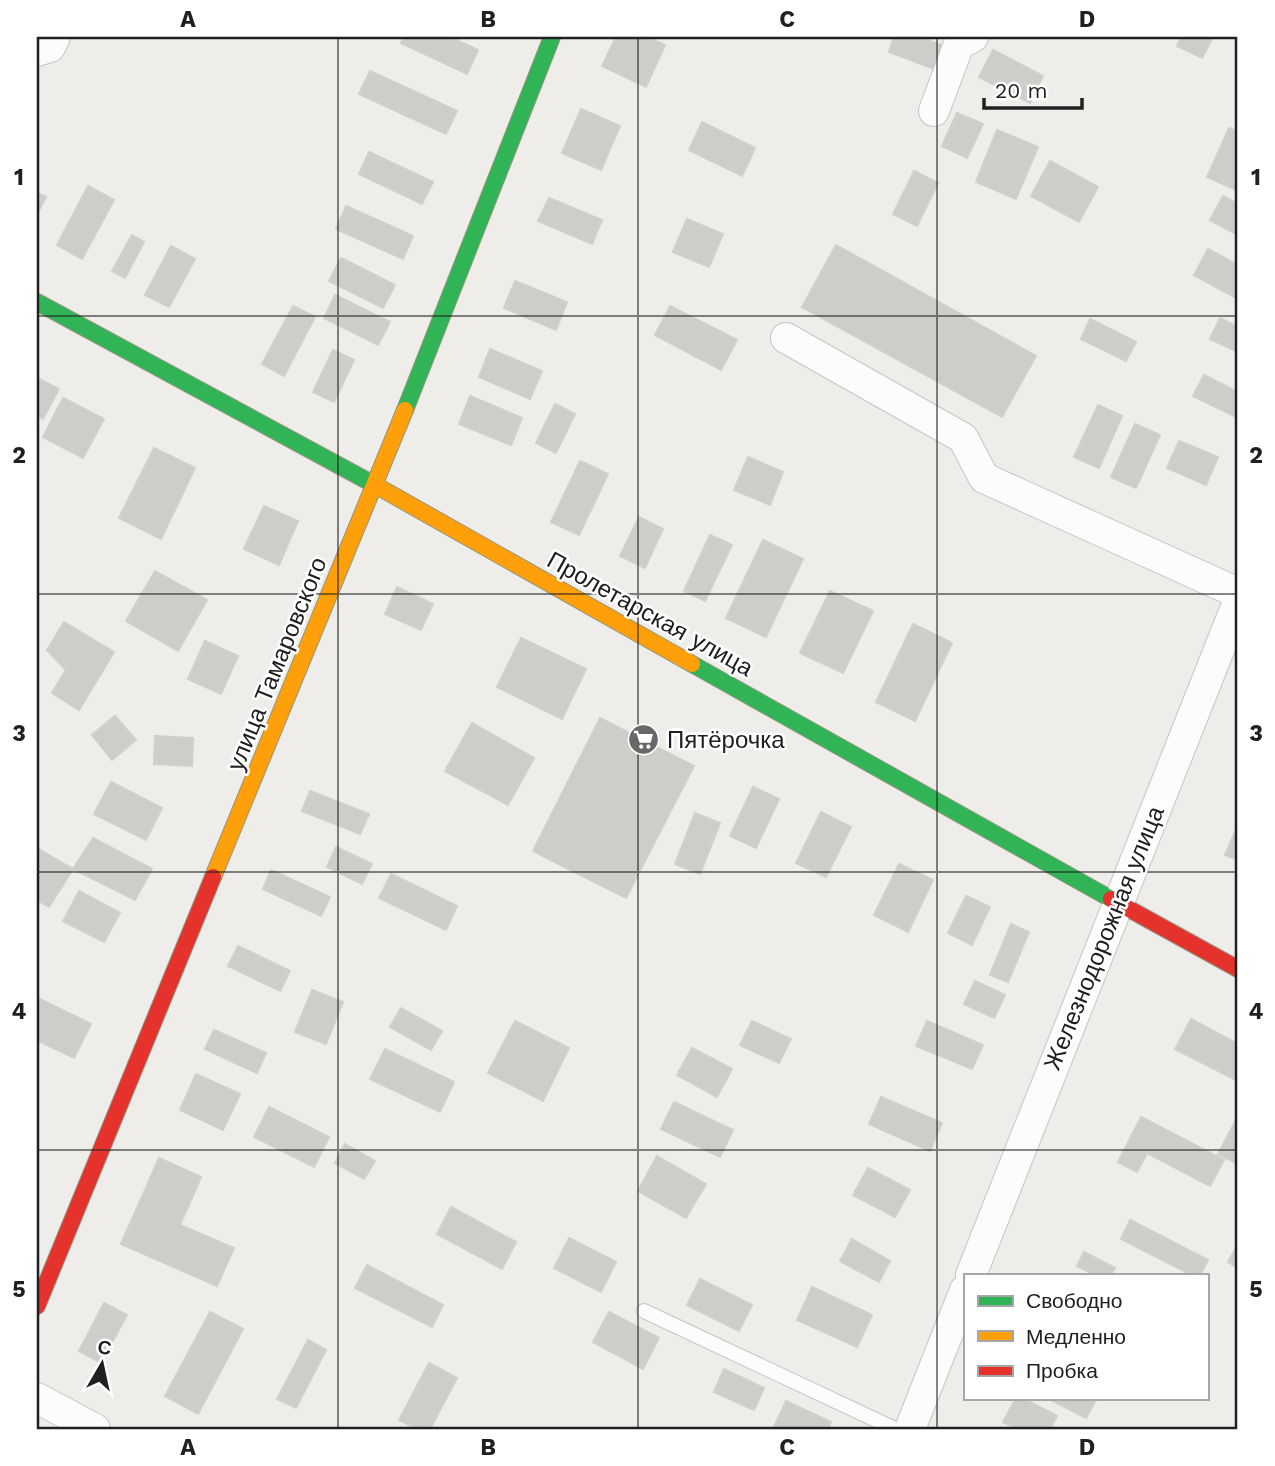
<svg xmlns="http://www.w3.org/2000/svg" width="1275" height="1466" viewBox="0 0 1275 1466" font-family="'Work Sans',sans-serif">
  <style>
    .building { fill: #cfcdca; stroke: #d1cfcb; stroke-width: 2 }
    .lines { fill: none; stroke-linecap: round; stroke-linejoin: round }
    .lane-casing { stroke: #c5c5c3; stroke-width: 16 }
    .street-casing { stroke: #c5c5c3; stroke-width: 32 }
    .fast-casing { stroke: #939782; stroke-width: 18 }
    .slow-casing { stroke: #939782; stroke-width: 18 }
    .jam-casing { stroke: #939782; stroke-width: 18 }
    .lane { stroke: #fcfcfc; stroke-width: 14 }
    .street { stroke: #fcfcfc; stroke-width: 30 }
    .fast { stroke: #30b455; stroke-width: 16 }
    .slow { stroke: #ff9f0a; stroke-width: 16 }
    .jam { stroke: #e5322d; stroke-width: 16 }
    .grid { fill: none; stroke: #202020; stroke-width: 2; stroke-opacity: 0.55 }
    .labels { text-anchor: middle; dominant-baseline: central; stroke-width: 5; stroke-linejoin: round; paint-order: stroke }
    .street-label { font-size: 24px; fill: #202020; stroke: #fff }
    .poi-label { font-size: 24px; fill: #202020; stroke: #fff; text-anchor: start }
    .neatline { fill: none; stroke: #202020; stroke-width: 2.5 }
    .grid-label { font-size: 23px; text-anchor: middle; font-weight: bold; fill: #202020 }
  </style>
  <rect width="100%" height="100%" fill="#eeede9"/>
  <path class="building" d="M404 37H450L478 50 467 74 401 43Z
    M616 37H647L665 45 646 87 602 66Z
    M894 37H920L950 48 942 72 889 52Z
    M1181 37H1213L1202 58 1177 46Z
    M993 50 1043 76 1030 103 979 77Z
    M370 71 457 111 446 134 359 94Z
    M581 109 620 126 601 170 562 153Z
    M957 113 983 124 967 158 942 146Z
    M702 122 755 148 742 176 689 150Z
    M1229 128 1238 132V191L1207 177Z
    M997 130 1038 147 1016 199 976 182Z
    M369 152 433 182 422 204 359 174Z
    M1050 161 1098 187 1079 222 1031 196Z
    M914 171 938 183 917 226 893 214Z
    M88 186 114 200 82 259 57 245Z
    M37 193 46 197 37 214Z
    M1223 196 1238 204V235L1210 220Z
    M549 198 602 220 592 244 538 221Z
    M346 206 413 236 403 259 336 229Z
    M687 219 723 234 709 267 673 252Z
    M132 235 144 242 125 278 112 271Z
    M836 245 1036 356 1002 417 802 307Z
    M171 246 195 259 169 307 145 295Z
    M1208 249 1238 265V299L1194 275Z
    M341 258 395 285 383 308 329 281Z
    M515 281 567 302 556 330 504 308Z
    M335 295 390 322 378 345 324 318Z
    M293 306 315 317 284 376 262 364Z
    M670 306 737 340 721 370 655 335Z
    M1220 318 1238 327V352L1210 339Z
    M1090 319 1136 342 1126 361 1081 339Z
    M490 349 542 371 530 399 479 377Z
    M333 350 354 360 334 402 313 392Z
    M1204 375 1238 392V418L1193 396Z
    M37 378 59 389 43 419 37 415Z
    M470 396 522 418 511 445 459 424Z
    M63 398 104 419 83 458 43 437Z
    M555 404 575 414 556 453 536 443Z
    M1098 405 1122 416 1099 468 1074 457Z
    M1135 424 1160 435 1136 488 1111 477Z
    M1179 441 1218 457 1206 485 1167 468Z
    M154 448 195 468 161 539 119 518Z
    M748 457 783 472 770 505 734 490Z
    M580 461 608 474 579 535 551 522Z
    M264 506 298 521 279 565 244 549Z
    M639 517 663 529 645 568 620 556Z
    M710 535 732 545 705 601 684 591Z
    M763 540 803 559 766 637 726 618Z
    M155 571 207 600 178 651 126 621Z
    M397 587 433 604 421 630 385 614Z
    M830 591 873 611 843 673 800 653Z
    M64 622 114 652 79 710 52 693 66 670 47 650Z
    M913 624 952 643 915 721 876 702Z
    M521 638 586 669 562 719 497 687Z
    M205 641 238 656 221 694 188 679Z
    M115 716 136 740 112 760 92 735Z
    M600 718 694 766 626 898 533 851Z
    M472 723 534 758 508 805 445 771Z
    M155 736 193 738 192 766 154 764Z
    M111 782 162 808 146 840 94 814Z
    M753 787 779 799 756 848 730 836Z
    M310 791 369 814 360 834 302 811Z
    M821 812 851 827 826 877 796 863Z
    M695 813 720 823 700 874 675 864Z
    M1238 825V860L1225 855Z
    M93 838 152 869 135 900 73 869Z
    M336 847 372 864 362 884 327 867Z
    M37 848 73 869 49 907 37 900Z
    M899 864 933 880 908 932 874 915Z
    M271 870 330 897 321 916 263 889Z
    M391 874 457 906 446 930 379 898Z
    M79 891 120 913 104 942 63 921Z
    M966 896 990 907 972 945 948 933Z
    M1011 924 1029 932 1008 982 990 975Z
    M238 946 290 971 280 991 228 966Z
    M975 981 1005 995 994 1018 964 1004Z
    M312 990 343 1002 326 1044 295 1032Z
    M40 999 91 1024 74 1058 37 1040V1005Z
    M401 1008 442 1031 431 1050 390 1027Z
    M1191 1019 1238 1044V1081L1175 1049Z
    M515 1021 569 1048 543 1101 488 1073Z
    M752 1021 791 1039 779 1063 740 1045Z
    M927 1021 983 1045 972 1069 916 1046Z
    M214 1030 266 1053 257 1073 205 1049Z
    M692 1048 732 1069 717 1097 677 1075Z
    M385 1049 454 1082 440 1112 370 1079Z
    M196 1074 240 1094 223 1130 180 1110Z
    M881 1097 942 1123 930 1151 869 1124Z
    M674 1102 733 1130 720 1157 661 1129Z
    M269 1107 329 1137 314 1167 254 1137Z
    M1238 1116V1164L1218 1154Z
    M1141 1117 1224 1160 1210 1186 1147 1153 1137 1172 1118 1162Z
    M345 1144 375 1161 364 1179 335 1163Z
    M657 1156 706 1184 686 1218 638 1191Z
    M159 1158 201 1177 180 1225 234 1248 217 1286 121 1244Z
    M868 1168 910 1190 895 1217 853 1195Z
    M451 1207 516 1242 502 1269 437 1234Z
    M1130 1220 1208 1260 1200 1275H1192L1121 1239Z
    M569 1238 616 1262 601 1292 554 1268Z
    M852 1239 890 1261 879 1282 840 1261Z
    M1238 1244V1268L1228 1262Z
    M1084 1252 1115 1268 1111 1275H1095L1077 1266Z
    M367 1265 443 1305 432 1327 355 1288Z
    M700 1279 752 1305 739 1331 687 1305Z
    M812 1287 872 1315 857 1347 797 1320Z
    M104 1303 127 1315 101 1363 79 1351Z
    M210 1312 243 1329 198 1414 165 1396Z
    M609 1312 659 1338 643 1369 593 1342Z
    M308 1340 326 1350 296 1408 277 1399Z
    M429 1363 457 1378 430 1429H417L399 1420Z
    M724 1369 764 1388 754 1410 714 1392Z
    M1016 1398H1022L1057 1416 1050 1429H1018L1003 1422Z
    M1047 1398H1097L1086 1418Z
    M786 1401 831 1422 828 1429H773Z"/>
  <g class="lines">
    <defs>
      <path id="lane" d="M644 1311 895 1429"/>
      <path id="street" d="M37 51 50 47 55 37
        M934 111 959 44 973 37
        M786 338 963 438 984 478 1238 593
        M971 1275 1238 602
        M37 1398 95 1429
        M910 1429 965 1290"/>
      <path id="fast" d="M37 302 375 485
        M405 410 552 37
        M692 664 1111 899"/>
      <path id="slow" d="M375 485 692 664
        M213 877 405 410"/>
      <path id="jam" d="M1111 899 1238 969
        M37 1306 213 877"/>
    </defs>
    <use href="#lane" class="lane-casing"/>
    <use href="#street" class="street-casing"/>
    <use href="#fast" class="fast-casing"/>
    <use href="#slow" class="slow-casing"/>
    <use href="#jam" class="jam-casing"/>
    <use href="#lane" class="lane"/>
    <use href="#street" class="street"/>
    <use href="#fast" class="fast"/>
    <use href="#slow" class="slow"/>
    <use href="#jam" class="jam"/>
  </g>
  <path class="grid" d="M338 37V1429M638 37V1429M937 37V1429M37 316H1238M37 594H1238M37 872H1238M37 1150H1238"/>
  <defs>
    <symbol id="supermarket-disc" viewBox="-11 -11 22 22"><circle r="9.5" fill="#686866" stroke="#fff"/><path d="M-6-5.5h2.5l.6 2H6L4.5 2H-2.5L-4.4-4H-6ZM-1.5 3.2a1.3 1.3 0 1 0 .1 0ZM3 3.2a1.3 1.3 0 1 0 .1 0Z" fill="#fff"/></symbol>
  </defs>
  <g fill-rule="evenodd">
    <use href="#supermarket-disc" x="626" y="722" width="35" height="35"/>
  </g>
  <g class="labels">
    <g class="street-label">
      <text transform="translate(650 614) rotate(29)">Пролетарская улица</text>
      <text transform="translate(277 664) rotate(-68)">улица Тамаровского</text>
      <text transform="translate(1104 938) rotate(-68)">Железнодорожная улица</text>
    </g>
    <g class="poi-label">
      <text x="667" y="740">Пятёрочка</text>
    </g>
  </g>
  <rect width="1275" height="1466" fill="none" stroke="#ffffff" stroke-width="77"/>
  <rect x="964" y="1274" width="245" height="126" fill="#ffffff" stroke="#a6a6a6" stroke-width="2"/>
  <rect x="978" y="1296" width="35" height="10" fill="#30b455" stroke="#a6a6a6" stroke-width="2"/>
  <text x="1026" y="1308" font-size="21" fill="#202020">Свободно</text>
  <rect x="978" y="1331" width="35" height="10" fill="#ff9f0a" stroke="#a6a6a6" stroke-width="2"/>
  <text x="1026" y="1344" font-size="21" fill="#202020">Медленно</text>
  <rect x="978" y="1366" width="35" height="10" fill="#e5322d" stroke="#a6a6a6" stroke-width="2"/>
  <text x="1026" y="1378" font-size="21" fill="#202020">Пробка</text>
  <g transform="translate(102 1364) rotate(9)" stroke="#ffffff" stroke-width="5" paint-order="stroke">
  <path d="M0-5L12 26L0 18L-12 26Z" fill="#202020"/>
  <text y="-10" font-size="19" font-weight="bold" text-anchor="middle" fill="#202020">С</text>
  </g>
  <path d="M984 98v10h98v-10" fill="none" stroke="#202020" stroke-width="3.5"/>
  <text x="995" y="98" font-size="21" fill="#202020" stroke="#ffffff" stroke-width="5" paint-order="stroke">20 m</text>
  <rect x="38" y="38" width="1198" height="1390" class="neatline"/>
  <g class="grid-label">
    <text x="188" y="27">A</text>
    <text x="488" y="27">B</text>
    <text x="787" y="27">C</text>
    <text x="1087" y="27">D</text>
    <text x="19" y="185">1</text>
    <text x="1256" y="185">1</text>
    <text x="19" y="463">2</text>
    <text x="1256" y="463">2</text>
    <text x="19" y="741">3</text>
    <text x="1256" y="741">3</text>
    <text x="19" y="1019">4</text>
    <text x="1256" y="1019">4</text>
    <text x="19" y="1297">5</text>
    <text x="1256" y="1297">5</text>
    <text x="188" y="1455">A</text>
    <text x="488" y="1455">B</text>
    <text x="787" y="1455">C</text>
    <text x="1087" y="1455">D</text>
  </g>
</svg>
